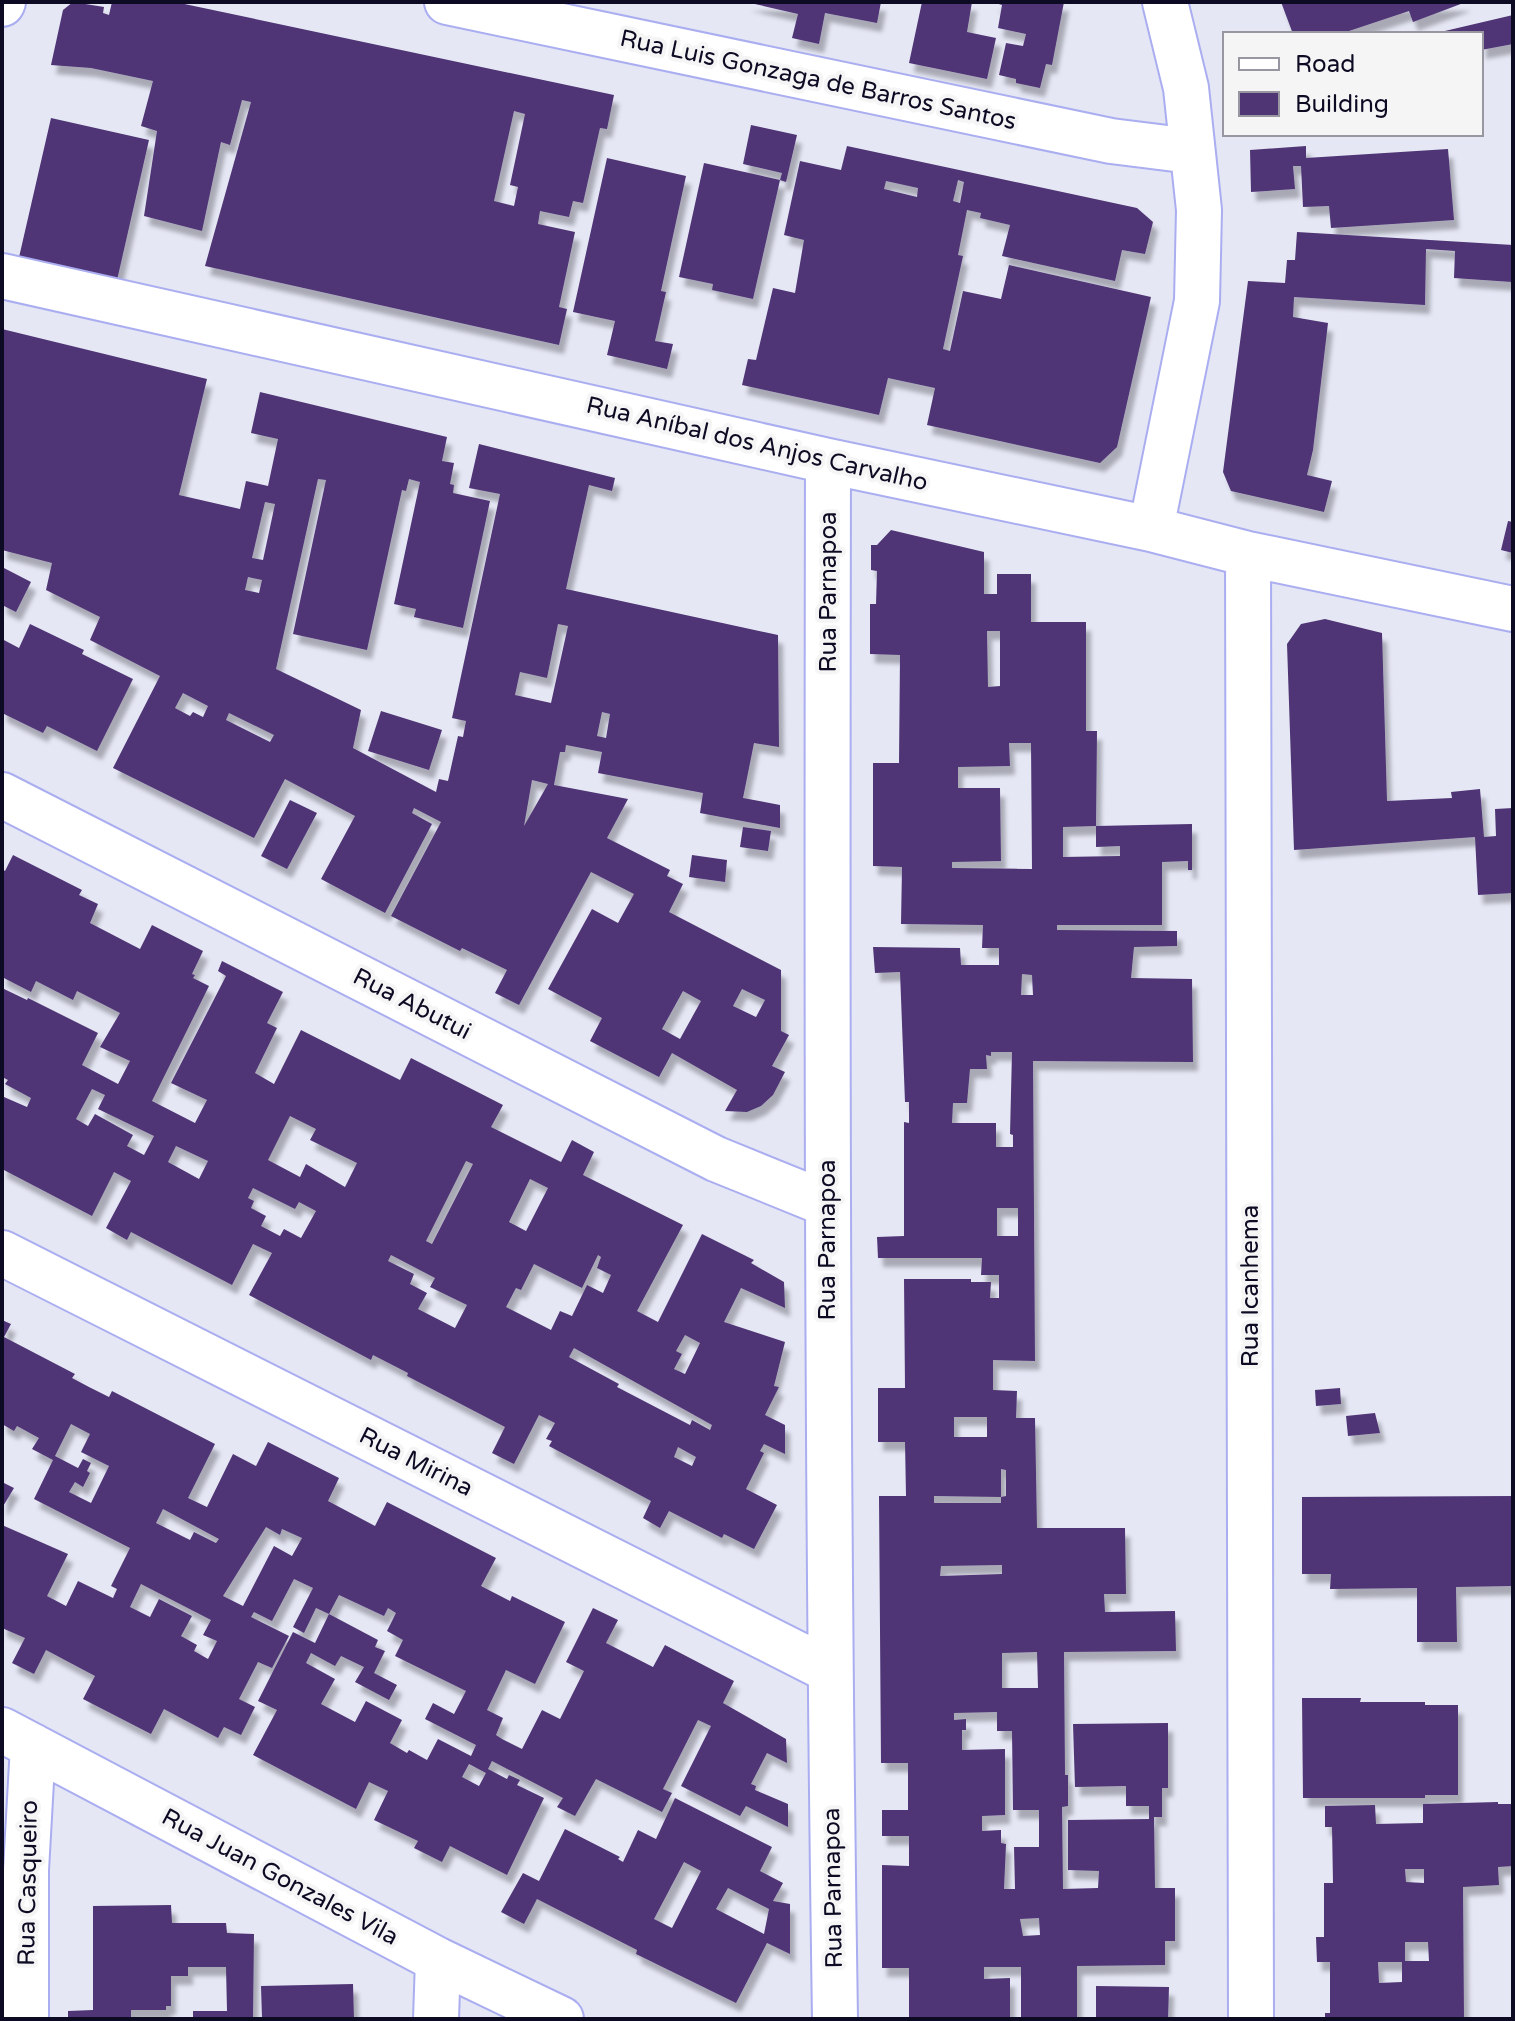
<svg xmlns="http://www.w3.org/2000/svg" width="1515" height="2021" viewBox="0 0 1515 2021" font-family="'Varela Round',sans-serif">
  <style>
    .building { fill: #4f3574; fill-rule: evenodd; filter: url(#shadow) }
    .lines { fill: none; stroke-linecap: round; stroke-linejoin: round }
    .minor-casing { stroke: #aaaef0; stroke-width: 48 }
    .minor { stroke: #fff; stroke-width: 44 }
    .labels { text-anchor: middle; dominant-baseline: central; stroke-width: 8; stroke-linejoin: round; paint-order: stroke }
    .street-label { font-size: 24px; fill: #0c0b23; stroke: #f5f5f5 }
  </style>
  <defs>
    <filter id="shadow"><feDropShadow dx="5" dy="9" stdDeviation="2" flood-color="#0004"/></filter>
  </defs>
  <rect width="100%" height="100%" fill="#e5e7f5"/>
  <path class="building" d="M73 2 104 7 103 13 109 15 112 2H175L614 95 607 129 600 128 583 203 573 201 569 217 540 211 538 224 575 232 559 307 567 309 559 345 205 266 251 102 242 100 230 145 221 142 202 231 144 216 157 131 141 126 153 81 91 68 51 65 63 10ZM514 111 525 114 510 185 518 187 514 206 494 201Z
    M746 2H881L877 23 825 13 819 44 792 38 798 14Z
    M922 2H972L967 32 996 38 987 79 909 63Z
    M992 2H1064L1052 65 1046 64 1040 88 1016 83V79L999 75 1006 43 1023 46 1026 34 998 28 1002 5Z
    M1281 2H1466L1413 22 1409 11 1340 34H1293Z
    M1513 15V44L1481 50V34H1432Z
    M51 118 149 140 115 289 17 266Z
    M751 125 797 135 786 182 780 180 782 173 743 164Z
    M847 146 1137 208 1153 222 1145 254 1122 250 1115 281 1002 256 1010 225 980 218 981 213 967 210 958 255 963 256 943 349 950 351 963 291 1001 299 1009 265 1151 297 1117 447 1100 463 927 425 935 388 888 378 879 415 742 385 748 359 756 360 773 288 795 293 804 240 784 235 800 161 841 170ZM958 180 964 182 960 203 953 201ZM886 181 918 188 917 197 884 189Z
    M1306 146V158L1448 149 1454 220 1331 228 1329 206 1303 207 1301 166H1293L1295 189 1251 192 1250 150Z
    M607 158 686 176 661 291 666 292 655 341 673 344 667 369 607 355 615 321 573 312Z
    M704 163 780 180 753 299 712 290 713 284 679 277Z
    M1297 232 1513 245 1512 282 1454 278 1455 251 1426 249 1425 305 1294 297 1293 317 1328 323 1313 450 1307 475 1332 481 1324 512 1231 491 1223 472 1248 281 1285 283 1287 260H1295Z
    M2 329 207 379 179 495 240 509 246 481 268 486 278 439 251 433 260 392 447 437 442 461 454 463 450 484 454 485 453 493 490 501 463 628 414 617 416 609 394 604 420 482 409 479 406 491 402 490 367 650 293 634 326 480 318 479 276 669 361 710 353 748 436 792 439 779 448 781 458 736 463 737 466 721 452 718 500 494 469 488 479 444 615 478 612 491 589 485 566 589 778 635 779 747 754 743 743 798 780 805V828L700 813 703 793 598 773 602 752 566 745 565 752H560L554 785 628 799 607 838 670 870 667 876 683 884 669 912 781 970V1031L789 1035 772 1066 785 1072 773 1095 761 1106 747 1112 725 1111 737 1090 672 1053 659 1077 590 1041 602 1018 548 989 592 909 618 923 634 894 591 872 519 1005 495 993 507 970 462 948 460 951 391 916 441 822 414 808 412 813 432 824 385 913 321 879 355 816 285 779 254 838 113 768 160 676 90 640 100 617 46 590 52 563 2 550ZM265 502 275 504 263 560 252 558ZM248 577 262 580 259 593 245 590ZM558 624 568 626 551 703 515 695 520 672 547 678ZM183 693 208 706 203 717 193 712 190 716 175 708ZM602 712 610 714 606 738 597 736ZM229 713 274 735 270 742 226 720ZM532 780 548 784 524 826ZM742 989 765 1000 756 1017 733 1006ZM683 991 701 1001 680 1039 662 1029Z
    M1508 521 1513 522V553L1501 550Z
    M891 530 984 552V594H997V574H1031V622H1086V731H1097L1096 826 1063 827V857L1120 856V846L1096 847V826L1192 824V870H1188V861L1162 862V925H1057V930L1177 931V946L1134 947 1131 978 1192 979 1193 1062 1033 1061 1035 1361 993 1360V1390L1017 1391 1016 1418H1035L1037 1528H1125L1126 1594H1104L1105 1612 1175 1611 1176 1651 1064 1652 1065 1775H1068V1806L1062 1807 1063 1889 1098 1888 1099 1871 1068 1870V1820L1149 1819V1806H1126V1786L1075 1787 1073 1724 1168 1723V1788H1162V1817H1154L1155 1888H1175V1941H1165V1965L1077 1966V2019H1021V1967H984V1979L1010 1978V2019H909V1968H882V1865L909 1866V1836H882V1810H908V1763H881L879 1496H906L905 1442H878V1388H905L904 1279H971V1282H991L990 1298H999V1275H981L982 1258H878L877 1237 904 1236V1122L909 1123V1102H905L900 972 875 973 873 947 960 948 961 965H999V948H982L983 925 901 924 902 867 873 866V763H899L900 655 870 654V604H876L877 571 871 570V545H877ZM987 631H1000V686L988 687ZM1009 743H1031L1032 869 952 868V862L1001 861 1000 788H958V767L1010 766ZM1022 974 1032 975 1033 995H1021ZM991 1052H1012L1010 1134 1013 1135V1147H996V1123H952L953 1103H967L970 1069H987L986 1055 991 1056ZM997 1208H1018V1236H997ZM954 1417H987V1437H954ZM1001 1469 1006 1470V1496L1001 1497ZM934 1496 1001 1497V1503H934ZM1002 1565V1574L940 1576 941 1566ZM1037 1652 1038 1688H1002V1653ZM997 1712V1731H1012L1013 1810H1039V1847H1014L1015 1889H1004L1006 1844 1001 1843V1830L982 1831V1816L1005 1815V1749L962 1750V1730H966V1719L954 1720V1713ZM1039 1918 1040 1935 1023 1936 1020 1919Z
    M2 567 31 582 16 612 2 605Z
    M1325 619 1382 633 1387 801 1452 798 1451 792 1480 789 1484 837 1496 836 1495 809 1513 808V893L1478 895 1475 837 1294 850 1287 644 1301 624Z
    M30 624 84 650 82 654 133 679 97 751 47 726 43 733 2 713V639L19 648Z
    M381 711 442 730 429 770 368 751Z
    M290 800 317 813 287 869 261 856Z
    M743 827 771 831 768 851 740 847Z
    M13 855 82 890 79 895 98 904 90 923 140 949 152 925 203 951 192 974 195 975 193 978 209 986 152 1101 195 1123 207 1100 171 1083 226 976 218 971 222 961 283 992 267 1023 277 1028 255 1073 274 1084 301 1030 400 1080 411 1058 503 1105 491 1127 561 1162 572 1140 594 1152 583 1175 683 1225 637 1311 658 1322 702 1234 754 1260 751 1263 784 1282 785 1308 741 1288 724 1322 785 1342 774 1386 779 1387 765 1415 785 1425V1454L764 1444 760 1451 764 1453 746 1489 777 1505 754 1549 724 1534 722 1538 669 1511 660 1528 643 1518 651 1501 549 1446 552 1441 546 1439 555 1423 539 1415 514 1464 492 1453 505 1427 407 1376 408 1373 373 1355 371 1360 249 1295 272 1253 253 1244 232 1285 131 1232 127 1240 106 1228 131 1181 114 1172 92 1216 2 1169V1101L4 1097 27 1107 31 1098 5 1084 8 1080 2 1077V988L27 1000 28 998 98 1033 82 1065 118 1084 130 1061 100 1047 120 1013 77 991 73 1000 36 981 31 992 2 977V869L5 871ZM92 1089 105 1095 98 1109 154 1136 144 1155 127 1146 133 1135 95 1114 88 1126 76 1119ZM290 1116 316 1129 310 1140 357 1163 345 1187 306 1164 300 1177 268 1160ZM176 1146 208 1161 199 1179 168 1162ZM466 1161 473 1164 432 1244 426 1241ZM530 1179 548 1188 526 1231 509 1222ZM253 1188 295 1209 299 1202 316 1211 301 1238 284 1229 280 1236 261 1226 266 1216 251 1208 254 1201 248 1198ZM391 1255 435 1278 430 1287 467 1305 455 1328 418 1309 427 1293 410 1284 414 1274 388 1261ZM598 1255 601 1257 597 1268 611 1275 603 1293 587 1285 572 1316 560 1311 551 1330 506 1307 516 1288 521 1290 534 1264 582 1288ZM685 1335 700 1343 685 1374 674 1369 682 1354 676 1351ZM574 1348 712 1425 710 1430 692 1420 690 1425 617 1387 619 1384 569 1357ZM678 1447 696 1457 692 1466 674 1457Z
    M692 855 727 860 725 882 689 877Z
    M2 1320 11 1324 4 1337 75 1374 72 1378 89 1387 109 1397 112 1391 215 1444 188 1498 207 1507 233 1454 256 1466 268 1442 339 1478 328 1501 375 1526 387 1502 496 1558 481 1586 510 1601 512 1596 565 1622 535 1684 506 1670 487 1710 503 1718 496 1735 502 1739 522 1749 542 1710 560 1719 584 1671 566 1662 593 1608 618 1620 606 1643 653 1667 665 1645 734 1681 723 1703 786 1739 787 1763 767 1753 751 1784 756 1786 755 1790 788 1804V1827L746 1806 740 1816 681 1786 711 1726 698 1720 663 1789 672 1793 662 1812 596 1779 575 1816 557 1807 563 1798 492 1761 488 1769 507 1779 509 1775 520 1780 517 1785 544 1798 507 1875 450 1846 442 1862 414 1848 418 1841 374 1820 388 1791 369 1782 356 1809 253 1755 277 1710 258 1701 293 1632 315 1643 329 1614 316 1608 304 1633 293 1627 313 1588 294 1579 272 1621 254 1612 251 1617 289 1636 272 1668 258 1662 239 1699 255 1707 241 1735 224 1727 218 1738 164 1709 151 1734 83 1699 95 1676 46 1650 34 1674 12 1663 25 1638 2 1628V1525L68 1554 47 1596 66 1606 78 1581 113 1598 117 1589 111 1586 130 1548 34 1499 53 1460 32 1449 39 1438 17 1426 14 1431 2 1424ZM71 1424 90 1434 81 1452 109 1466 91 1503 69 1492 75 1482 83 1487 90 1473 87 1471 91 1463 83 1459 78 1468 55 1456ZM163 1509 219 1539 216 1543 194 1532 190 1540 156 1523ZM266 1527 280 1535 282 1529 302 1538 292 1556 274 1546 243 1606 223 1596ZM141 1584 211 1620 203 1635 217 1641 208 1659 194 1651 197 1645 181 1636 192 1616 159 1599 150 1617 130 1607ZM339 1595 384 1616 388 1608 396 1613 387 1631 403 1640 395 1656 466 1691 454 1714 433 1703 425 1719 476 1745 471 1756 438 1739 427 1760 409 1750 407 1753 390 1743 402 1720 366 1701 355 1722 321 1704 335 1679 306 1663 311 1653 335 1666 341 1656 364 1667 355 1682 389 1700 397 1685 374 1673 385 1651 375 1647 378 1640 329 1614ZM469 1764 486 1773 479 1786 462 1777Z
    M1340 1388 1341 1404 1316 1406 1315 1390Z
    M1375 1413 1380 1433 1348 1436 1346 1416Z
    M2 1482 14 1488 2 1508Z
    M1513 1496V1586L1456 1587 1457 1642H1417V1588L1330 1589 1331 1574H1302V1497Z
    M1302 1698H1361L1360 1702H1425V1705H1458V1795H1425V1798H1303Z
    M675 1798 772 1847 760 1871 783 1883 773 1901 790 1904V1954L767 1943 736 2003 636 1954 637 1950 537 1899 524 1924 501 1912 523 1873 539 1881 565 1829 620 1857 618 1859 623 1862 638 1830 656 1839ZM684 1862 701 1871 672 1928 654 1919ZM728 1888 769 1909 764 1934 716 1909Z
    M1498 1802V1804H1513V1866L1498 1867 1499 1885 1463 1887 1464 2019H1325V2013H1330V1962H1317L1316 1937H1324V1883H1333L1332 1827H1325V1806L1375 1805 1376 1824 1423 1823V1804ZM1405 1869H1424V1883L1406 1882ZM1405 1942H1428L1429 1961H1405ZM1378 1962H1402V1982L1379 1983Z
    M171 1905 172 1923H226L227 1933 254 1934 253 2019H193V2011H227L226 1967H188V1976H171V2006H166V2010H131V2019H68V2011L93 2010V1906Z
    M353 1984 354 2019H262L261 1986Z
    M1096 1986 1169 1987 1168 2019H1096Z"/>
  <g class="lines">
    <defs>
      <path id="minor" d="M447 2 1111 141 1191 151
        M2 4 3 2
        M2 276 828 461 1151 529 1248 554 1513 609
        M828 461C827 980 827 1500 835 2019
        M1151 529 1197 301 1199 210 1186 88 1165 2
        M1248 554 1251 2019
        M2 795 716 1159 827 1204
        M2 1253 829 1670
        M2 1730 438 1960 561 2019
        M26 2019V1870L33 1746
        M436 2019 438 1960"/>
    </defs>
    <use href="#minor" class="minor-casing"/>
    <use href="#minor" class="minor"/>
  </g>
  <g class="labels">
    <g class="street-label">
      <text transform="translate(818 80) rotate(12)">Rua Luis Gonzaga de Barros Santos</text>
      <text transform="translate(757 444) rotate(13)">Rua Aníbal dos Anjos Carvalho</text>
      <text transform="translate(828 592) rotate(-90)">Rua Parnapoa</text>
      <text transform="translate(412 1004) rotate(27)">Rua Abutui</text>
      <text transform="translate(827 1240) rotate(-90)">Rua Parnapoa</text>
      <text transform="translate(1250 1286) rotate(-90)">Rua Icanhema</text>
      <text transform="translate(416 1462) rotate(27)">Rua Mirina</text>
      <text transform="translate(280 1877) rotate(28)">Rua Juan Gonzales Vila</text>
      <text transform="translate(28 1883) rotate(-89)">Rua Casqueiro</text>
      <text transform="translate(833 1888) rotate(-91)">Rua Parnapoa</text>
    </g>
  </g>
  <rect width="1515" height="2021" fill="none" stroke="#0c0b23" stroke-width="8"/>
  <rect x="1223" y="32" width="260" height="104" fill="#f5f5f5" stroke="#9897a1" stroke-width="2"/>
  <rect x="1239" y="58" width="40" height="12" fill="#ffffff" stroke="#9897a1" stroke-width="2"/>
  <text x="1295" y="72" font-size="24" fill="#0c0b23">Road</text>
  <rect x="1239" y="92" width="40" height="24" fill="#4f3574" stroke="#9897a1" stroke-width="2"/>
  <text x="1295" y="112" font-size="24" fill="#0c0b23">Building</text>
</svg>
